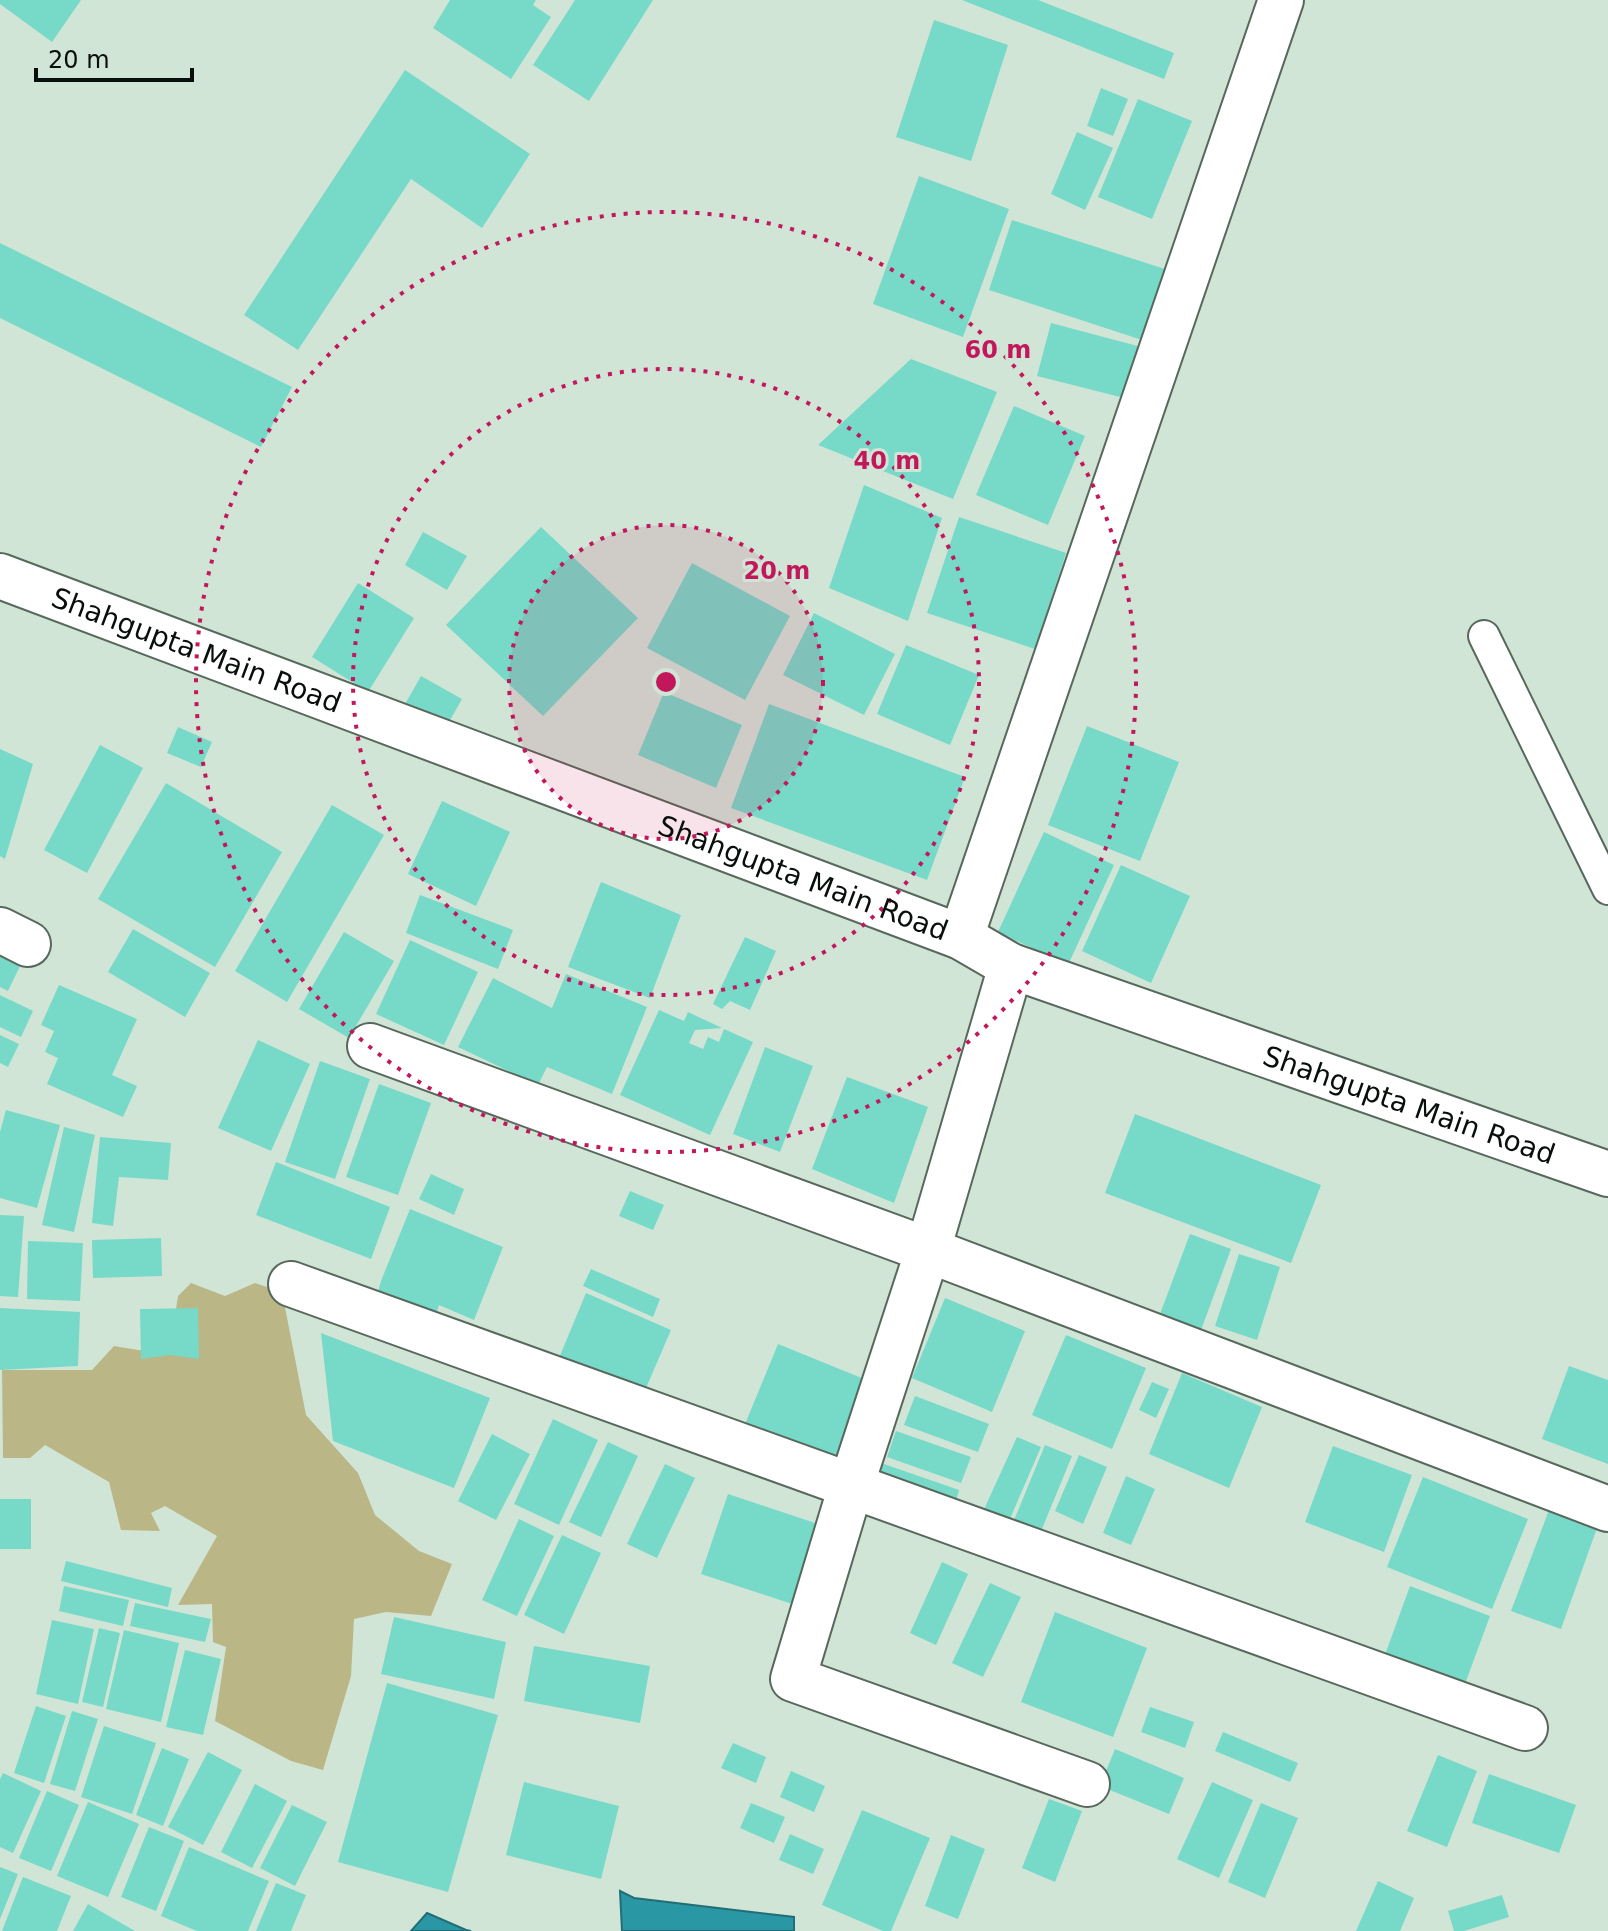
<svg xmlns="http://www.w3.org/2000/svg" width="1608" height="1931" viewBox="0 0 1608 1931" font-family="'DejaVu Sans',sans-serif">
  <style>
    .green { fill: #bbb686 }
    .water { fill: #2a97a5; stroke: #206e76; stroke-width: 2 }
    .building { fill: #77d9c8 }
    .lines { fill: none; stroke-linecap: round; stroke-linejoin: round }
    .service-casing { stroke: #57685c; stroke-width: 34 }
    .minor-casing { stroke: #57685c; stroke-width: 48 }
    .service { stroke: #fff; stroke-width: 30 }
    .minor { stroke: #fff; stroke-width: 44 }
    .ring { fill: none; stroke: #c2185b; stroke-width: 4; stroke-dasharray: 4 8 }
    .labels { text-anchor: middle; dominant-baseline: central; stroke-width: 6; stroke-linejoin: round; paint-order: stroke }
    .street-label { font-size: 28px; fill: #080e0a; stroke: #d1e5d7 }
    .centre { fill: #c2185b; stroke: #d1e5d7; stroke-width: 4 }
    .ring-label { font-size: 24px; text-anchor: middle; font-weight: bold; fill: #c2185b; stroke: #d1e5d7; stroke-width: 6; stroke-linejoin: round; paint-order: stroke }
  </style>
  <rect width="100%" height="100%" fill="#d1e5d7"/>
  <path class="green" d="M191 1283 225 1296 255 1283 282 1292 306 1415 358 1473 375 1515 419 1551 452 1564 431 1616 386 1612 354 1619 351 1676 323 1770 291 1761 215 1721 226 1647 213 1642 212 1604 178 1605 217 1536 165 1506 151 1513 160 1531 121 1530 109 1482 45 1445 30 1458H3L2 1370H92L114 1346 169 1355 178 1296Z"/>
  <path class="water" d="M620 1891 634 1898 794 1917V1931H622Z
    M427 1913 466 1930 471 1931H411Z"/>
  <path class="building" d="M0 0H81L52 42 0 4Z
    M450 0H536L533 5 551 17 511 79 433 28Z
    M575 0H653L589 101 533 65Z
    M962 0H1038L1174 53 1164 79Z
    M934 20 1008 45 971 161 896 137Z
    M405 70 530 154 482 228 411 179 298 350 244 315Z
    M1101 88 1128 99 1113 136 1087 126Z
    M1138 99 1192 121 1152 219 1098 197Z
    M1077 132 1113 148 1085 210 1051 194Z
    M919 176 1009 209 963 337 873 304Z
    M1012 220 1165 269 1142 340 989 290Z
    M0 243 292 387 261 447 0 318Z
    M1051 323 1145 348 1132 400 1037 376Z
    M911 359 997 392 953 499 818 445Z
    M1014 406 1085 436 1048 525 976 495Z
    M864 485 942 518 908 621 829 588Z
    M959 517 1066 553 1035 649 927 613Z
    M541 527 638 618 543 716 446 625Z
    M423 532 467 556 447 590 405 565Z
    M692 563 790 616 745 700 647 648Z
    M358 583 414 618 368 692 312 657Z
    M814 613 895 654 864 715 783 675Z
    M906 645 979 675 950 745 877 714Z
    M421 676 462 699 445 729 404 706Z
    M664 692 742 725 716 788 638 755Z
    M769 704 965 777 927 880 731 808Z
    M1087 726 1179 762 1140 861 1048 825Z
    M178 727 212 742 201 767 167 753Z
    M100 745 143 768 87 873 44 850Z
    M0 749 33 764 5 859 0 856Z
    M166 783 282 852 215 967 98 899Z
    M442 801 510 832 476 906 408 874Z
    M332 805 384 835 287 1002 235 971Z
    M1044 832 1114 865 1068 965 998 932Z
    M1121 865 1190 896 1151 983 1082 951Z
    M601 882 681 915 650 998 568 967Z
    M420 895 513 930 498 969 406 933Z
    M133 929 210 973 185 1017 108 972Z
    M344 932 394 961 349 1038 299 1009Z
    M745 937 776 951 750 1010 730 1001 722 1009 713 1004Z
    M410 940 478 972 444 1045 376 1014Z
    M0 956 20 966 8 991 0 987Z
    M566 974 647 1007 612 1094 547 1067 538 1085 458 1047 493 978 552 1008Z
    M59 985 137 1019 112 1075 137 1086 123 1117 47 1084 58 1058 45 1052 54 1031 41 1025Z
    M0 995 33 1011 21 1037 0 1027Z
    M659 1010 684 1021 688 1012 722 1028 695 1030 689 1043 703 1049 708 1037 719 1042 724 1029 753 1042 710 1135 620 1095Z
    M0 1035 19 1044 8 1067 0 1063Z
    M258 1040 310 1064 271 1151 218 1128Z
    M765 1047 813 1066 780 1152 733 1134Z
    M320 1061 370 1079 335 1179 285 1162Z
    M847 1077 928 1107 894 1203 812 1169Z
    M379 1084 431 1103 398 1195 346 1177Z
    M6 1110 60 1125 37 1208 0 1198V1132Z
    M1135 1114 1321 1185 1291 1263 1105 1193Z
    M64 1127 95 1135 74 1232 42 1225Z
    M100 1137 171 1143 168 1180 119 1177 113 1226 92 1223Z
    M276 1162 390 1207 371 1259 256 1215Z
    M431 1174 464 1189 454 1215 419 1199Z
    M630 1191 664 1205 653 1230 619 1216Z
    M410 1209 503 1247 474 1320 439 1305 432 1328 373 1309 381 1281Z
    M0 1215 24 1216 18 1297 0 1296Z
    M1190 1234 1231 1249 1201 1330 1160 1314Z
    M161 1238 162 1276 93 1278 92 1240Z
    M28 1241 83 1243 80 1301 27 1299Z
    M1239 1254 1280 1267 1257 1340 1215 1326Z
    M591 1269 660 1299 653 1317 583 1286Z
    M586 1293 671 1330 643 1395 559 1358Z
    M945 1298 1025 1331 992 1412 912 1378Z
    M0 1308 80 1312 78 1366 0 1370Z
    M198 1308 199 1359 170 1355 141 1359 140 1309Z
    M321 1333 490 1398 454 1488 333 1441Z
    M1066 1335 1146 1368 1112 1449 1032 1415Z
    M778 1344 874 1383 838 1473 741 1434Z
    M1569 1366 1608 1380V1464L1542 1439Z
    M1182 1373 1262 1407 1229 1488 1149 1454Z
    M1152 1382 1169 1389 1156 1418 1139 1410Z
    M915 1396 989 1424 978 1452 904 1425Z
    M553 1419 598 1440 559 1525 514 1504Z
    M896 1431 971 1457 961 1483 887 1457Z
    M492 1434 530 1454 496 1520 458 1501Z
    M1017 1437 1041 1447 1006 1528 981 1516Z
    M608 1442 638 1456 601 1537 569 1522Z
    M1045 1445 1072 1456 1037 1541 1010 1530Z
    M1333 1446 1412 1475 1384 1552 1305 1522Z
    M1079 1455 1107 1467 1083 1524 1055 1511Z
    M881 1463 959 1490 953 1512 874 1486Z
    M665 1464 695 1478 657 1558 627 1544Z
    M1126 1476 1155 1489 1131 1545 1103 1533Z
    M1423 1477 1528 1519 1492 1609 1387 1567Z
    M728 1494 824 1526 798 1606 701 1574Z
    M0 1499H31V1549H0Z
    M1549 1510 1597 1528 1561 1629 1511 1611Z
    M519 1519 554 1536 517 1616 482 1600Z
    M562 1535 601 1553 564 1634 524 1615Z
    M66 1561 172 1588 168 1607 61 1581Z
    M942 1562 968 1574 936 1645 910 1633Z
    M990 1583 1021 1597 983 1677 952 1663Z
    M64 1586 129 1600 123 1626 59 1611Z
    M1410 1586 1490 1616 1462 1692 1382 1663Z
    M135 1603 211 1619 205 1642 130 1626Z
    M1055 1612 1147 1648 1113 1737 1021 1702Z
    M394 1617 506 1642 494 1699 381 1674Z
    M52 1620 94 1629 78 1704 36 1694Z
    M99 1628 120 1633 103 1707 82 1702Z
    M124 1630 179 1643 161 1722 106 1709Z
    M534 1646 650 1666 640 1723 524 1701Z
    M185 1650 221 1659 203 1735 166 1727Z
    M387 1683 498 1715 448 1892 338 1862Z
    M36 1706 66 1716 44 1783 14 1773Z
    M1150 1707 1194 1722 1185 1748 1141 1732Z
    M72 1711 98 1719 75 1791 50 1784Z
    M104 1726 156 1743 132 1814 81 1797Z
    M1223 1732 1298 1763 1290 1782 1215 1751Z
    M733 1743 766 1757 756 1783 721 1768Z
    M162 1748 189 1759 163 1826 136 1815Z
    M1115 1749 1184 1778 1169 1814 1100 1786Z
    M208 1752 242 1770 203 1845 168 1827Z
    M1438 1755 1477 1771 1447 1847 1407 1831Z
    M791 1771 825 1786 814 1812 780 1797Z
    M3 1773 41 1791 13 1853 0 1847V1779Z
    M1489 1774 1576 1805 1559 1853 1472 1823Z
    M524 1782 619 1806 601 1879 506 1855Z
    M1212 1782 1253 1800 1219 1878 1177 1859Z
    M255 1784 287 1801 252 1868 221 1852Z
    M47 1791 79 1805 51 1871 19 1858Z
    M1049 1799 1082 1811 1055 1882 1022 1868Z
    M88 1802 139 1824 108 1897 57 1876Z
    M751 1803 785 1817 774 1843 740 1828Z
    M1261 1803 1298 1818 1265 1898 1228 1882Z
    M292 1805 327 1822 295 1886 260 1868Z
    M862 1810 930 1838 891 1931H883L822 1905Z
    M149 1827 184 1841 156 1911 121 1897Z
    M790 1834 824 1849 813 1874 779 1860Z
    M951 1835 985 1849 958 1919 925 1906Z
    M189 1847 269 1881 248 1931H197L161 1916Z
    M0 1867 18 1874 0 1919Z
    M23 1877 71 1896 57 1931H2Z
    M1378 1881 1414 1898 1400 1931H1356Z
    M276 1883 306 1895 291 1931H256Z
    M1502 1895 1509 1917 1464 1931H1454L1448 1911Z
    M88 1904 135 1931H73Z"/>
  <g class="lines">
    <defs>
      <path id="service" d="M1484 636 1608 889"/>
      <g id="minor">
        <path id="s1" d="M0 576 961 937 1011 966 1608 1174"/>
        <path d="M0 930 28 944"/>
        <path d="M961 937 1281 0"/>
        <path d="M1011 966 928 1250 851 1486 793 1679 1087 1784"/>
        <path d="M370 1046 928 1250 1608 1509"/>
        <path d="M291 1284 1525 1728"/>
      </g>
    </defs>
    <use href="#service" class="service-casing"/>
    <use href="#minor" class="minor-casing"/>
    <use href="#service" class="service"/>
    <use href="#minor" class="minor"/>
  </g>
  <circle cx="666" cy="682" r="157" fill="#c2185b" fill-opacity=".12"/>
  <g class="ring">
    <circle cx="666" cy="682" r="157"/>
    <circle cx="666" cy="682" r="313"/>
    <circle cx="666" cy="682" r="470"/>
  </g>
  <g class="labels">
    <g class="street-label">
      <text stroke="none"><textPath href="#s1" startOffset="210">Shahgupta Main Road</textPath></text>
      <text stroke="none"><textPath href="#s1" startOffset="858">Shahgupta Main Road</textPath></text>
      <text stroke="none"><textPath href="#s1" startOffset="1506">Shahgupta Main Road</textPath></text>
    </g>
  </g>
  <circle cx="666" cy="682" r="12" class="centre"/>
  <g class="ring-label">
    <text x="998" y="358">60 m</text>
    <text x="887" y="469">40 m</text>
    <text x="777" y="579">20 m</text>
  </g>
  <path d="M36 68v12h156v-12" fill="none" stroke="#080e0a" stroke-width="4"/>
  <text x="48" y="68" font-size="24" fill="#080e0a" stroke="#d1e5d7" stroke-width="6" paint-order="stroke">20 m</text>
</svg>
